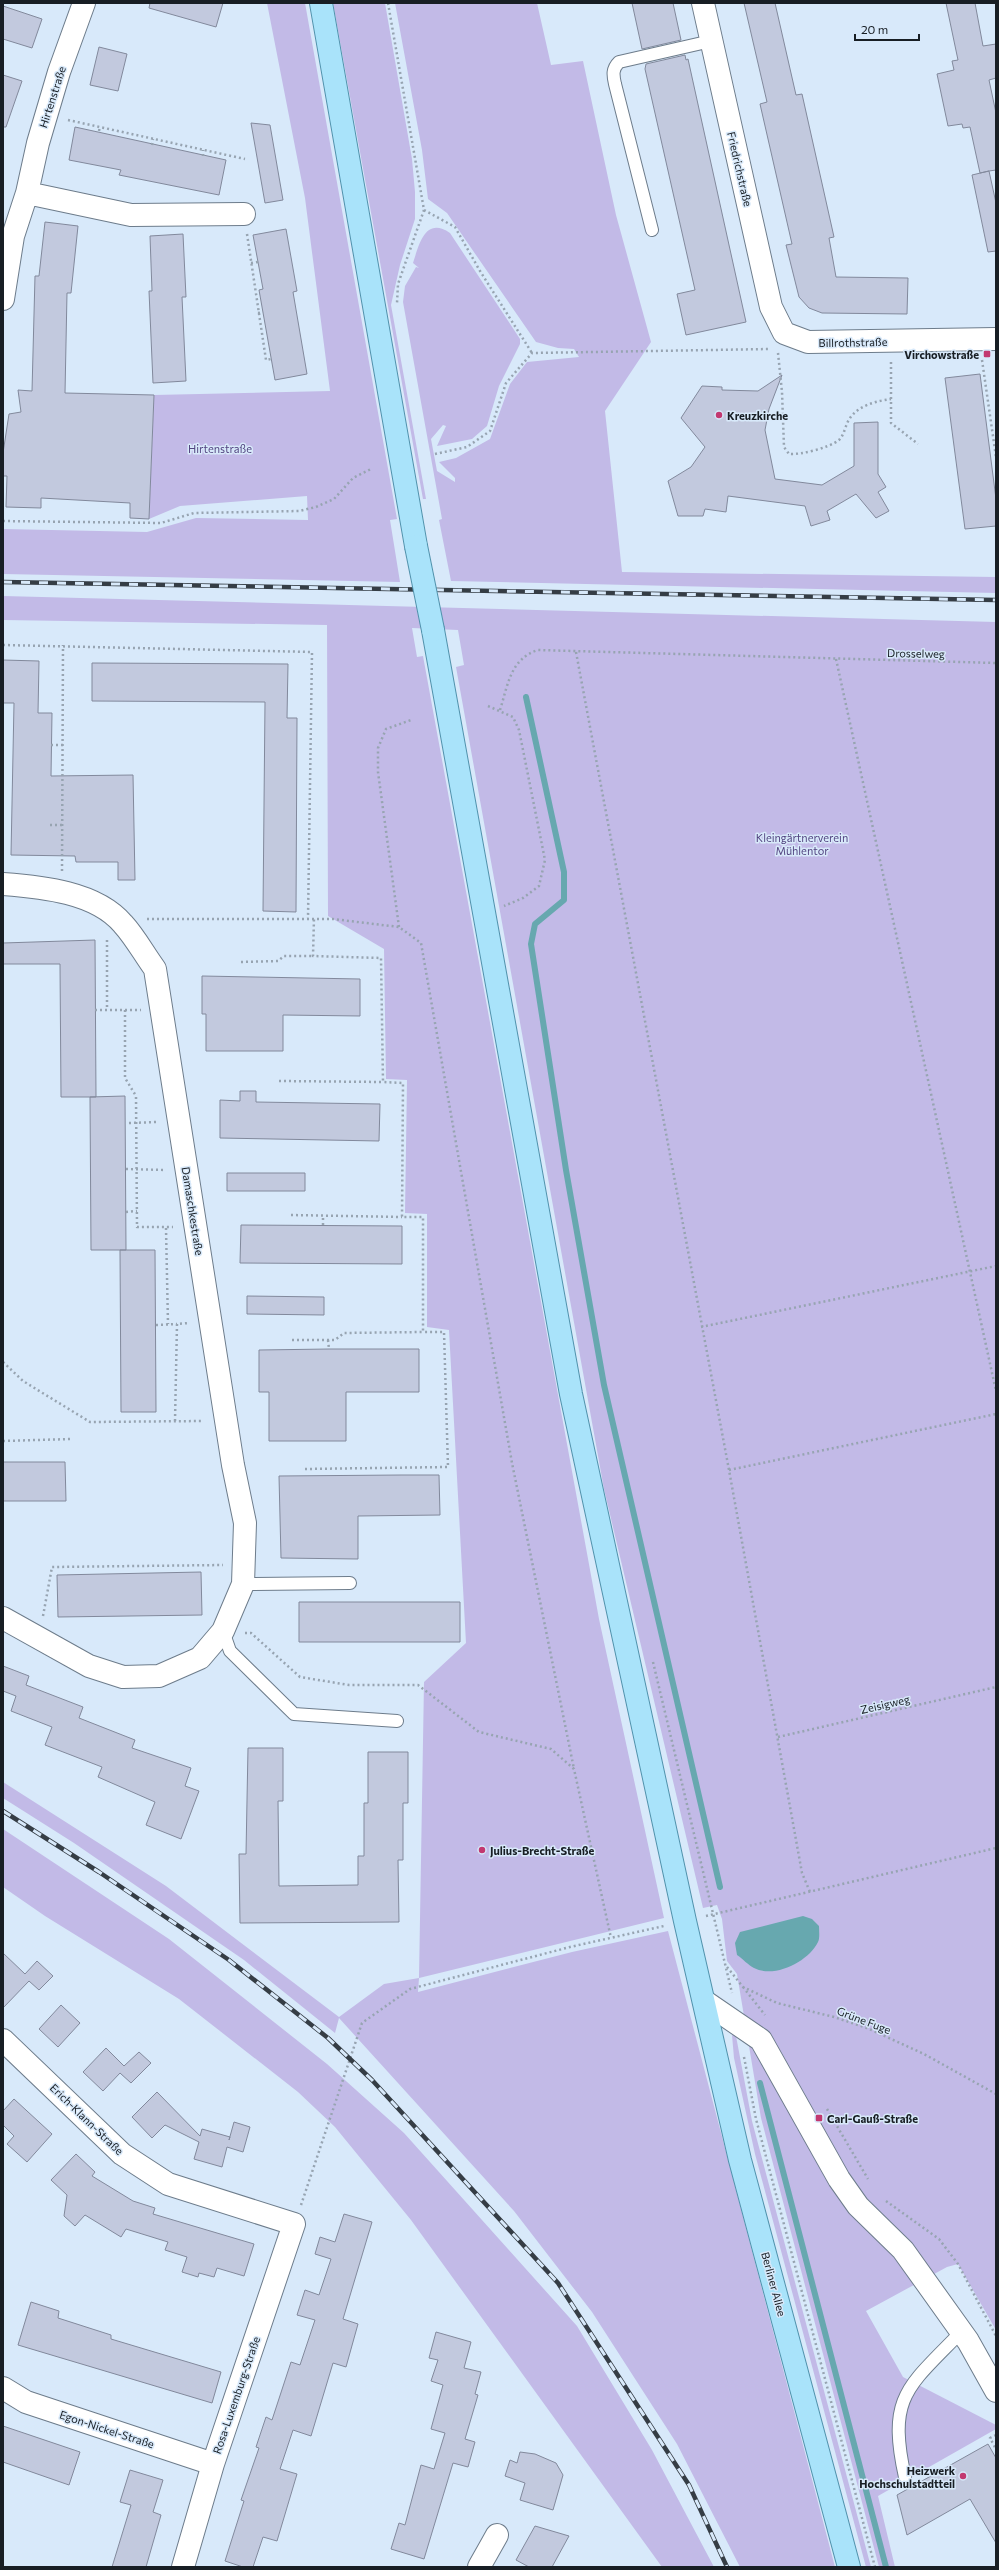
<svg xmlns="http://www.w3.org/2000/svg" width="999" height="2570" viewBox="0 0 999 2570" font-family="Commissioner,sans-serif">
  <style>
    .green { fill: #c2bae7 }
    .water { fill: #67a8af }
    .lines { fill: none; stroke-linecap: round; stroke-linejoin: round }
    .stream { stroke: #67a8af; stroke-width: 6 }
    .building { fill: #c2c9de; stroke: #82899c }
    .service-casing { stroke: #6d7c8b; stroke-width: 14 }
    .minor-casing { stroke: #6d7c8b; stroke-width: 24 }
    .primary-casing { stroke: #5192ac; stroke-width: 24 }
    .path { stroke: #97a4b1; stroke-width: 2.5; stroke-dasharray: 2 3; stroke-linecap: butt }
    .service { stroke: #fff; stroke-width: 12 }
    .minor { stroke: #fff; stroke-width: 22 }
    .primary { stroke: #a9e3fa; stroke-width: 22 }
    .rail-casing { stroke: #353d45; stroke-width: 4.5 }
    .rail { stroke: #d8e9fa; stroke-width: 3; stroke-dasharray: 9; stroke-linecap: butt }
    .primary-bridge-casing { stroke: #5192ac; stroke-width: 24; stroke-linecap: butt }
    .primary-bridge { stroke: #a9e3fa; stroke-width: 22 }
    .poi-dot { fill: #c23870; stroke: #d8e9fa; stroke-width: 1.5 }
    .labels { text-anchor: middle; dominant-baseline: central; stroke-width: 3; stroke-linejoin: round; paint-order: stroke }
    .street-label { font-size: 11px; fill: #181e24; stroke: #d8e9fa }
    .poi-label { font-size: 11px; font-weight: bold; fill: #181e24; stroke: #d8e9fa; text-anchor: start }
    .park-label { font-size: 11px; fill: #524480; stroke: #d8e9fa }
  </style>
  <rect width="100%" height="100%" fill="#d8e9fa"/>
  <path class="green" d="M267 3H305L397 519 390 520 400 582 3 574V529L147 532 196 518 308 520 307 496 180 506 149 519 154 395 330 391 305 198Z
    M333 3H385L412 159 415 192V219L400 265 391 305 426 499H423Z
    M395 3H537L551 65 583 61 616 215 651 342 605 411 622 572 996 577V593L451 581 439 520 442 519 403 302 405 286 416 267 419 268 413 263C419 245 425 216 450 233L520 339V344L499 386 487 426 472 439 437 446 446 426 443 425 431 439 437 471 455 482V478L439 462 456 458 490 439 510 384 527 362 579 357 574 349 558 348 536 342 447 213 428 199 422 150Z
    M3 596 996 622V2330L958 2264 947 2267 866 2311 903 2377 996 2425V2429L878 2496 895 2567H879L761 2118 737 1974 727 1961 722 1919 717 1905 703 1908 604 1489 456 667 464 665 458 630 412 628 417 657 423 656 599 1619 664 1918 419 1978 418 1992 572 1952 668 1931 835 2567H740L677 2444 592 2312 514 2211 339 2018 335 2033 244 1960 74 1843 3 1798V1782L166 1886 339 2017 384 1984 419 1978 424 1682 466 1643 449 1330 427 1327V1214L405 1213 407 1080 386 1079 384 949 328 916 327 625 3 620Z
    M3 1829 169 1939 327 2064 404 2133 577 2326 652 2450 714 2567H662L411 2220 335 2127 298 2092 179 1999 45 1916 3 1887Z
    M732 2035 736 2036 752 2121 871 2567H866L755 2154 734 2058Z"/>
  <path class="water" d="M803 1916 812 1919 819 1926C819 1931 820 1938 818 1942 809 1961 775 1979 754 1968 748 1965 743 1959 737 1955L735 1943 740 1932Z"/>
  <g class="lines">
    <path class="stream" d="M526 697 564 872V900L535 924 531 944 566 1170 604 1385 720 1887
      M760 2083 886 2567"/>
  </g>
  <path class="building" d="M150 3H223L216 27 149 8Z
    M632 3H673L681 40 642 49Z
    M744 3H775L796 95 802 94 834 237 829 238 836 277 908 278 907 314 822 313 809 308 799 297 786 245 792 244 760 104 767 102Z
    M946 3H975L983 46 996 44V78L989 80 996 113V170L989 171 996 203V251L988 252 972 175 989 171 980 173 970 127 963 128 962 124 948 126 937 74 954 70 952 61 958 60Z
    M3 6 42 19 32 48 3 39Z
    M99 47 127 54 118 91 90 85Z
    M685 55 686 60 688 59 746 322 686 335 677 294 695 290 645 69 646 64Z
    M3 75 22 81 6 127H3Z
    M251 123 270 125 283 200 265 203Z
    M75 127 226 160 219 195 119 175 121 170 69 160Z
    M45 222 78 226 71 293H67L65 393 154 395 149 519 130 518V503L41 498V508L6 507 7 476H3V453L9 414 21 412 18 390 32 391 35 276H39Z
    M286 229 297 291 293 292 307 374 275 380 259 290 263 289 253 235Z
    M183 234 186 297H182L186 381 153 383 149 291H152L150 236Z
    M980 374 996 499V526L965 529 945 378Z
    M782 375 769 409 765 430 775 479 822 485 854 466V423L878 422V474L886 487 878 492 889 511 876 518 856 494 827 511 830 520 811 526 805 506 728 496 726 512 705 509 703 516H678L668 481 691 467 705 447 681 418 702 386 722 387V390L758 391Z
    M3 660 39 661 38 713H52L51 776 133 775 135 880H118V862H76L75 856 11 855 14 703H3Z
    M92 663 288 664 287 718H297L296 912 263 911 265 702 92 701Z
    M95 940 96 1097H61L60 964H3V943Z
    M202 976 360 979V1016L283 1015V1051H206V1014H202Z
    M240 1091H256V1102L380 1104 379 1141 220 1138V1100L240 1101Z
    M125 1096 126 1250H91L90 1097Z
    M227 1173H305V1191H227Z
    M241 1225 402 1226V1264L240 1263Z
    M120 1250H155L156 1412H121Z
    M247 1296 324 1297V1315L247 1314Z
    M329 1349H419V1392H346V1441H269V1392H259V1350Z
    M3 1462H65L66 1501H3Z
    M401 1475H439L440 1515 358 1516V1559L281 1558 279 1476Z
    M201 1572 202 1615 58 1617 57 1575Z
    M299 1602H460V1642H299Z
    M3 1666 29 1676 26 1685 83 1707 79 1718 135 1740 132 1748 191 1768 185 1786 199 1791 181 1839 146 1825 155 1802 98 1777 102 1767 45 1745 52 1727 11 1711 16 1696 3 1691Z
    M248 1748H283V1801H278L279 1886 358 1885V1856H364V1803H368V1752H408V1803H403V1860H398L399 1922 240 1923 239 1854H246Z
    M3 1953 25 1974 37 1961 53 1976 39 1990 29 1981 3 2008Z
    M61 2005 80 2023 58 2047 39 2029Z
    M106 2048 124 2066 139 2052 151 2063 131 2083 120 2073 103 2091 83 2072Z
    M157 2092 200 2136 202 2129 230 2137 229 2140 234 2122 250 2127 243 2152 227 2147 222 2167 194 2159 199 2142 165 2125 152 2138 132 2117Z
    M14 2099 52 2134 27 2162 7 2144 14 2136 3 2125V2111Z
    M76 2154 95 2172 92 2176 133 2201 155 2208 153 2214 254 2244 244 2276 217 2268 214 2277 199 2273 198 2277 182 2272 187 2257 165 2250 168 2242 126 2229 121 2237 85 2215 75 2226 64 2216 67 2195 51 2180Z
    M344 2214 372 2222 343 2319 358 2324 346 2367 333 2363 311 2436 293 2430 280 2469 297 2474 277 2541 263 2537 253 2567H243L225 2561 244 2501 241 2500 259 2448 256 2447 266 2417 272 2420 291 2362 300 2365 315 2320 297 2315 305 2290 319 2295 331 2259 315 2254 320 2237 335 2242Z
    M31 2302 59 2311 58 2318 111 2335V2339L221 2372 212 2403 18 2345Z
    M436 2332 471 2342 464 2368 481 2372 475 2394 478 2395 465 2439 475 2442 468 2467 453 2463 424 2559 391 2549 399 2523 405 2525 421 2465 434 2469 445 2433 431 2429 443 2385 431 2381 438 2360 429 2358Z
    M3 2426 80 2452 69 2485 3 2462Z
    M988 2444 996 2458V2543L970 2499 907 2535 897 2495Z
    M520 2452 535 2454 556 2463 563 2475 553 2510 520 2500 525 2483 505 2476 510 2460 517 2463Z
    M130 2470 163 2480 153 2512 161 2515 146 2567H112L131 2505 120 2502Z
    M535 2526 569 2536 552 2567H529L516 2560Z"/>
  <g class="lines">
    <defs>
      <path id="service" d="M652 230 615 84C613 75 612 69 619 62L711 41
        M243 1584 350 1583
        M223 1631 230 1651 294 1714 397 1721
        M905 2477C887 2396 908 2387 961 2332"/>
      <path id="minor" d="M703 3 771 307 784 333 808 342 996 339
        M27 193 131 215 244 214
        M3 299 13 236 27 193 38 143 59 72 84 3
        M3 884C42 887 96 892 123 924 135 937 144 954 155 969L233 1465 245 1523 243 1584 223 1631 200 1658 159 1676 123 1677 89 1666 3 1618
        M704 2001 761 2040 839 2179 858 2206 903 2250 968 2341 996 2391
        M3 2040 122 2154 168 2184 294 2224 213 2464 183 2567
        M3 2388 26 2402 213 2464
        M479 2567 497 2535"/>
      <path id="primary" d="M321 3 416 546
        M433 630 571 1394 685 1921 740 2160 849 2567"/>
    </defs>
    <use href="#service" class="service-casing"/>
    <use href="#minor" class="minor-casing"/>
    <use href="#primary" class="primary-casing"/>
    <path class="path" d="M388 3 424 210 398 284 397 303
      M68 120 245 159
      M99 131 100 127
      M152 145 153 139
      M203 156V150
      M424 210 455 227 480 271 532 353
      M247 234 266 360 271 359
      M251 263 258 262
      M258 313 263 312
      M778 353 782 392 784 447 789 454C800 455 829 448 839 440 845 434 845 425 850 418 859 405 877 401 891 399
      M982 360 996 457
      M891 362V423L918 444
      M435 454 467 447 490 431 506 383 532 353 770 349
      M3 521 161 523 194 513 299 511 316 507 334 499 353 478 371 469
      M3 645 312 652 308 918
      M576 652 729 1470 802 1873 810 1892
      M836 659 996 1391
      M488 706 513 717 519 730 545 860 539 886 523 898 504 906
      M500 710C508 685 510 659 538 650L996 663
      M51 745H63
      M50 825H62
      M62 871 63 645
      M147 919H333L399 927 421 943 512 1463 574 1769
      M399 927 378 772V748L386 729 411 720
      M107 940V1010
      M241 962 278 961 284 956H313
      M95 1010H141
      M125 1010V1078L136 1096 137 1227H173
      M279 1081 383 1082
      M129 1123 157 1122
      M126 1169 166 1170
      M126 1212 137 1211
      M291 1215 402 1217
      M323 1225V1216
      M166 1228 168 1324
      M156 1325 177 1324
      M701 1327 996 1266
      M292 1340H335L344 1333 423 1332V1217H402L403 1083 383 1082 381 958 313 956 314 918
      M328 1340 329 1349
      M3 1362 23 1381 90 1422 203 1421
      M175 1421 177 1324 189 1323
      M3 1441 71 1439
      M305 1469 448 1467 444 1332H423
      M729 1470 996 1414
      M43 1616 52 1567 223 1565
      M245 1633H251L300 1677 349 1685H418L479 1732 551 1749 574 1769 611 1938
      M653 1662 732 1993
      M778 1737 996 1687
      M706 1916 996 1848
      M727 1967 743 1987 777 2003 834 2017 867 2028 924 2054 996 2094
      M743 1987 765 2015
      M744 2057 756 2119 875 2567
      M827 2109 868 2179
      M886 2201 939 2239 958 2264 996 2336
      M301 2205 362 2023 410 1989 570 1947 664 1926
      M996 2435 990 2438 996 2449"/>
    <use href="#service" class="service"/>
    <use href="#minor" class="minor"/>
    <use href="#primary" class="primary"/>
    <defs>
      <path id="rail" d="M3 582 996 600
        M3 1811 99 1872 229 1960 328 2038 372 2080 558 2283 689 2485 727 2567"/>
    </defs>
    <use href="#rail" class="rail-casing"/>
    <use href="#rail" class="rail"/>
    <defs>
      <path id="primary-bridge" d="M416 546 433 630"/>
    </defs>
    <use href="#primary-bridge" class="primary-bridge-casing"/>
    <use href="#primary-bridge" class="primary-bridge"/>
  </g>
  <g class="poi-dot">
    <rect x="983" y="350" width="8" height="8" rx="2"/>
    <circle cx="719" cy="415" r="4"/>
    <circle cx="482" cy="1850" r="4"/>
    <rect x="815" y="2114" width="8" height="8" rx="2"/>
    <circle cx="963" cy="2476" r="4"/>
  </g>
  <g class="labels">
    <g class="street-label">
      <text transform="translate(52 97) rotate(-72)">Hirtenstraße</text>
      <text transform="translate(740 169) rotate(77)">Friedrichstraße</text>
      <text transform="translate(853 342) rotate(-1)">Billrothstraße</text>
      <text transform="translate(916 653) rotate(1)">Drosselweg</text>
      <text transform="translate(193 1211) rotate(81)">Damaschkestraße</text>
      <text transform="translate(885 1704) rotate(-13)">Zeisigweg</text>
      <text transform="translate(864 2020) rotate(21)">Grüne Fuge</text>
      <text transform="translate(87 2119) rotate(44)">Erich-Klann-Straße</text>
      <text transform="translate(774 2284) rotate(75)">Berliner Allee</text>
      <text transform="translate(236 2395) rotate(-71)">Rosa-Luxemburg-Straße</text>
      <text transform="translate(107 2429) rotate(18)">Egon-Nickel-Straße</text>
    </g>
    <g class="poi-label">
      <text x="979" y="354" text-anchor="end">Virchowstraße</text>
      <text x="727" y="415">Kreuzkirche</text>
      <text x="490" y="1850">Julius-Brecht-Straße</text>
      <text x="827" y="2118">Carl-Gauß-Straße</text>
      <text x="955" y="2470" text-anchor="end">Heizwerk<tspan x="955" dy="13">Hochschulstadtteil</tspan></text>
    </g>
    <g class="park-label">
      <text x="220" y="448">Hirtenstraße</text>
      <text x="802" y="837">Kleingärtnerverein<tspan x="802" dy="13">Mühlentor</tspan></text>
    </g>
  </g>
  <rect width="999" height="2570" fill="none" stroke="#181e24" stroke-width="8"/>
  <path d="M855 34v6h64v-6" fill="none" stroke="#181e24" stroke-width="2"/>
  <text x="861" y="34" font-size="12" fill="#181e24" stroke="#d8e9fa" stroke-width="3" paint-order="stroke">20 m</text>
</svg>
